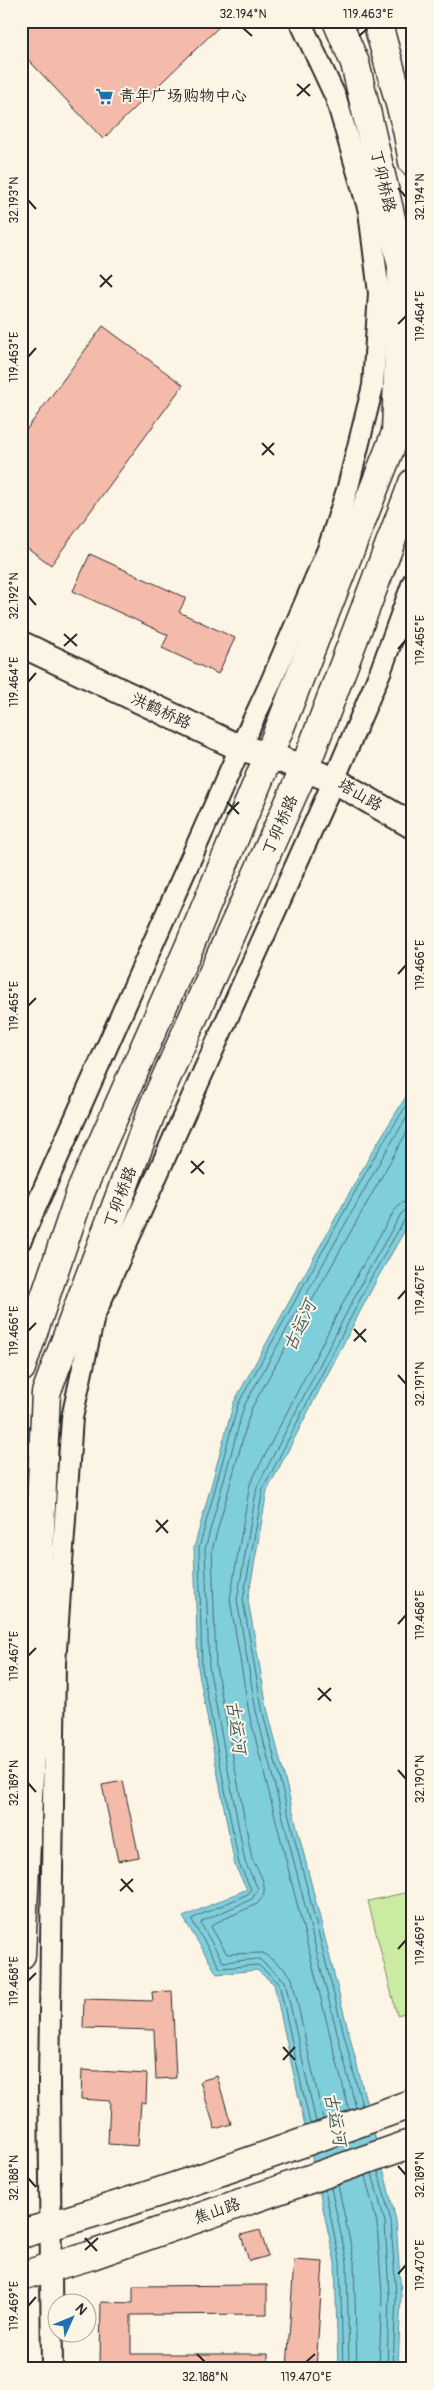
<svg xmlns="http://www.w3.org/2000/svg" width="434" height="2390" viewBox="0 0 434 2390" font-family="Pangolin,'LXGW WenKai TC',sans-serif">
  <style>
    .green { fill: #cbeba3; stroke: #7b8b67 }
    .water { fill: #7fcedc; stroke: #5d8d95 }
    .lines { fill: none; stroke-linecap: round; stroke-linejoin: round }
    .shore { stroke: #4d6c72; stroke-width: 1 }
    .building { fill: #f4bbab; stroke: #2b2b2b }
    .minor-casing { stroke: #2b2b2b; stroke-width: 24 }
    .tertiary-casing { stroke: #2b2b2b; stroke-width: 29 }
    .primary-casing { stroke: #2b2b2b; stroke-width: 31 }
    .minor { stroke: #fcf5e5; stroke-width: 20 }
    .tertiary { stroke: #fcf5e5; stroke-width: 25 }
    .primary { stroke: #fcf5e5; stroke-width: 28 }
    .ticks { fill: none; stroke: #2b2b2b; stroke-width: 2 }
    .labels { text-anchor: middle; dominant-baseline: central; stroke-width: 4; stroke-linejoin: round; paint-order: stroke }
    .poi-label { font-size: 16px; fill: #2b2b2b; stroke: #fcf5e5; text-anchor: start }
    .street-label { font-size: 16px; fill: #2b2b2b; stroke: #fcf5e5 }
    .water-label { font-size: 18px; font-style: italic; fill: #445c60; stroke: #fcf5e5 }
    .neatline { fill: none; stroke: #2b2b2b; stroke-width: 2 }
    .ticks-label { font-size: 12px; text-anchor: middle; fill: #2b2b2b }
  </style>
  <rect width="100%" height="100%" fill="#fcf5e5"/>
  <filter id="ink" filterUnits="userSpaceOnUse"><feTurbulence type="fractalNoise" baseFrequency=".02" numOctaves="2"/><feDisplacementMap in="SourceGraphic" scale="10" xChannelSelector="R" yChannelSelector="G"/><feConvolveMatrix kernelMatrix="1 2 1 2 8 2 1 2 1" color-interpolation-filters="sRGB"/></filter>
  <g filter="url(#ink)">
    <path class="green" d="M413 1891V2011L397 2015 368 1901Z"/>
    <path class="water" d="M413 1085V1216L377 1279 267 1491 248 1600 267 1708 396 2220 401 2295 398 2369H338L335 2263 274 1984 257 1970 217 1974 183 1917 247 1889 235 1866 198 1668 194 1548 234 1402 372 1152Z"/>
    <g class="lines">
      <path class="shore" d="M362 2106 262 1709 243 1600 263 1489 372 1276 406 1217 413 1215
        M356 2108 256 1711 237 1600 257 1487 367 1273 401 1214 406 1209 413 1208
        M349 2110 249 1713 230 1599 250 1484 360 1270 394 1211 402 1203 413 1201
        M323 2119 292 1978 286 1970 263 1953 227 1954 211 1927 213 1924 257 1904C272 1890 260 1874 252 1859L216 1666 212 1550 251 1409 413 1121
        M316 2122 285 1981 259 1959 223 1962 201 1924 202 1921 252 1899 258 1889 245 1862 209 1667 205 1549 244 1406 382 1158 413 1107
        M310 2124 279 1983 258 1965 220 1968 192 1921 193 1918 248 1894 251 1889 239 1864 202 1668 199 1548 238 1404 376 1154 413 1095
        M378 2171 391 2221 396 2295 393 2369
        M372 2173 385 2222 389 2295 387 2369
        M365 2176 377 2223 382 2295 379 2369
        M338 2185 354 2261 357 2369
        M331 2188 347 2262 349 2369
        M325 2190 340 2262 343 2369"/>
    </g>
    <path class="building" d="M21 21H225L103 139 21 52Z
      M103 326 183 385 51 565 21 543V437Z
      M90 554 186 598 179 612 235 638 218 674 162 648 168 635 73 591Z
      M123 1781 139 1857 118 1861 102 1785Z
      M172 1991 176 2078 156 2079 154 2030 83 2028 84 1999 153 2001 152 1992Z
      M82 2070 147 2074 146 2103 141 2102 138 2146 108 2144 110 2101 81 2099Z
      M217 2076 231 2124 215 2129 200 2081Z
      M260 2230 268 2256 249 2261 241 2235Z
      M294 2260 323 2262 316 2369H287Z
      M267 2285V2314L131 2315V2354H268V2369H100L101 2302 133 2303V2286Z"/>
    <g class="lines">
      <defs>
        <path id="minor" d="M21 1240 240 748 271 682 328 549 348 487 373 386 379 293 369 211 336 98 300 21
          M52 2369 49 2082 55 1664 72 1418 94 1316 334 780 381 670 413 582"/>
        <path id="tertiary" d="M21 644 240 748 269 755 334 780 413 826"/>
        <path id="primary" d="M377 21 407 129 413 162
          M21 1368 81 1191 189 947 269 755 396 433 402 266 355 63 337 21
          M21 1955 46 1393 154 1105 305 767 413 483
          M21 2234C154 2197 283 2150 413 2103
          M21 2276 89 2256 413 2143"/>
      </defs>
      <use href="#minor" class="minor-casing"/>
      <use href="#tertiary" class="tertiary-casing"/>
      <use href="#primary" class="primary-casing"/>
      <use href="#minor" class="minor"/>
      <use href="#tertiary" class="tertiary"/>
      <use href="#primary" class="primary"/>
    </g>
  </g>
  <path class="ticks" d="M243 28 252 36M359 36 368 28M297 84 310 96M297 96 310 84M398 188 406 197M28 200 36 209M100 275 112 287M100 287 112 275M398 324 406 316M28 357 36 348M262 443 274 455M262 455 274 443M28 596 36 605M64 634 77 646M64 646 77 634M398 649 406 640M28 682 36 673M227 802 239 814M227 814 239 802M398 974 406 965M28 1006 36 998M191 1161 204 1174M191 1173 204 1161M398 1299 406 1290M354 1329 366 1342M28 1331 36 1323M354 1341 366 1329M398 1375 406 1384M156 1520 168 1533M156 1532 168 1520M398 1624 406 1615M28 1656 36 1648M318 1688 331 1701M318 1700 331 1688M398 1770 406 1779M28 1783 36 1792M121 1879 133 1892M120 1891 133 1879M398 1949 406 1940M28 1981 36 1973M283 2047 295 2060M283 2060 295 2047M398 2166 406 2175M28 2178 36 2187M85 2238 97 2251M85 2250 98 2238M398 2274 406 2265M28 2306 36 2297M197 2354 205 2362M306 2362 315 2354"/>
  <defs>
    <symbol id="supermarket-bare" viewBox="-9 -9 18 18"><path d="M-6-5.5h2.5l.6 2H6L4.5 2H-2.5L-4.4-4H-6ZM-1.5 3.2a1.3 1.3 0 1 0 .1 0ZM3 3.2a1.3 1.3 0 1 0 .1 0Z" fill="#1f6fb2" stroke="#fcf5e5" stroke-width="2.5" paint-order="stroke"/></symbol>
  </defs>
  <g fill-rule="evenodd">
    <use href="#supermarket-bare" x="92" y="84" width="25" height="25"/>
  </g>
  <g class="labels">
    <g class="poi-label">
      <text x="119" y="96">青年广场购物中心</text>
    </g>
    <g class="street-label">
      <text transform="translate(383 181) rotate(77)">丁卯桥路</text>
      <text transform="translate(161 711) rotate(25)">洪鹤桥路</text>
      <text transform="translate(360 795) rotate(30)">塔山路</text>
      <text transform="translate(280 825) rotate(-66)">丁卯桥路</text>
      <text transform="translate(120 1197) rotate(-69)">丁卯桥路</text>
      <text transform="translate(217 2211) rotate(-19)">焦山路</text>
    </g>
    <g class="water-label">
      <text transform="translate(300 1326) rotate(-65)">古运河</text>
      <text transform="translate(236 1727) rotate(82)">古运河</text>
      <text transform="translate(335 2119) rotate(79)">古运河</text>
    </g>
  </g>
  <rect width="434" height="2390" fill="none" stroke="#fcf5e5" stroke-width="55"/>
  <g transform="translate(72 2318) rotate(46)"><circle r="24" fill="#fcf5e5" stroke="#a8a49b"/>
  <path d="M0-4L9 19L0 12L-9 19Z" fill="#1f6fb2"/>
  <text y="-8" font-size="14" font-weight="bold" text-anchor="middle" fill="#2b2b2b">N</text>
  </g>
  <rect x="28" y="28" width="378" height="2334" class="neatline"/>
  <g class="ticks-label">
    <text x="243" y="18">32.194°N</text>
    <text x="368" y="18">119.463°E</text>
    <text transform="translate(420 197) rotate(-90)" y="4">32.194°N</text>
    <text transform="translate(14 200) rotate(-90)" y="4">32.193°N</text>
    <text transform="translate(420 316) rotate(-90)" y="4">119.464°E</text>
    <text transform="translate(14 357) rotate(-90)" y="4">119.463°E</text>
    <text transform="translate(14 596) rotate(-90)" y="4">32.192°N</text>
    <text transform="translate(420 640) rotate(-90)" y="4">119.465°E</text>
    <text transform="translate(14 682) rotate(-90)" y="4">119.464°E</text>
    <text transform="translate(420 965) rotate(-90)" y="4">119.466°E</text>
    <text transform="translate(14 1006) rotate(-90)" y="4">119.465°E</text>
    <text transform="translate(420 1290) rotate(-90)" y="4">119.467°E</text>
    <text transform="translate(14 1331) rotate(-90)" y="4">119.466°E</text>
    <text transform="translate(420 1384) rotate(-90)" y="4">32.191°N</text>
    <text transform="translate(420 1615) rotate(-90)" y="4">119.468°E</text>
    <text transform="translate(14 1656) rotate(-90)" y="4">119.467°E</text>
    <text transform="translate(420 1779) rotate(-90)" y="4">32.190°N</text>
    <text transform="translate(14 1783) rotate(-90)" y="4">32.189°N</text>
    <text transform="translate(420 1940) rotate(-90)" y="4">119.469°E</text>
    <text transform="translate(14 1981) rotate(-90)" y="4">119.468°E</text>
    <text transform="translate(420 2175) rotate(-90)" y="4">32.189°N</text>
    <text transform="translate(14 2178) rotate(-90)" y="4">32.188°N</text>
    <text transform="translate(420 2265) rotate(-90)" y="4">119.470°E</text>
    <text transform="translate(14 2306) rotate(-90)" y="4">119.469°E</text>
    <text x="205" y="2381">32.188°N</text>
    <text x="306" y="2381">119.470°E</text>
  </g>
</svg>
